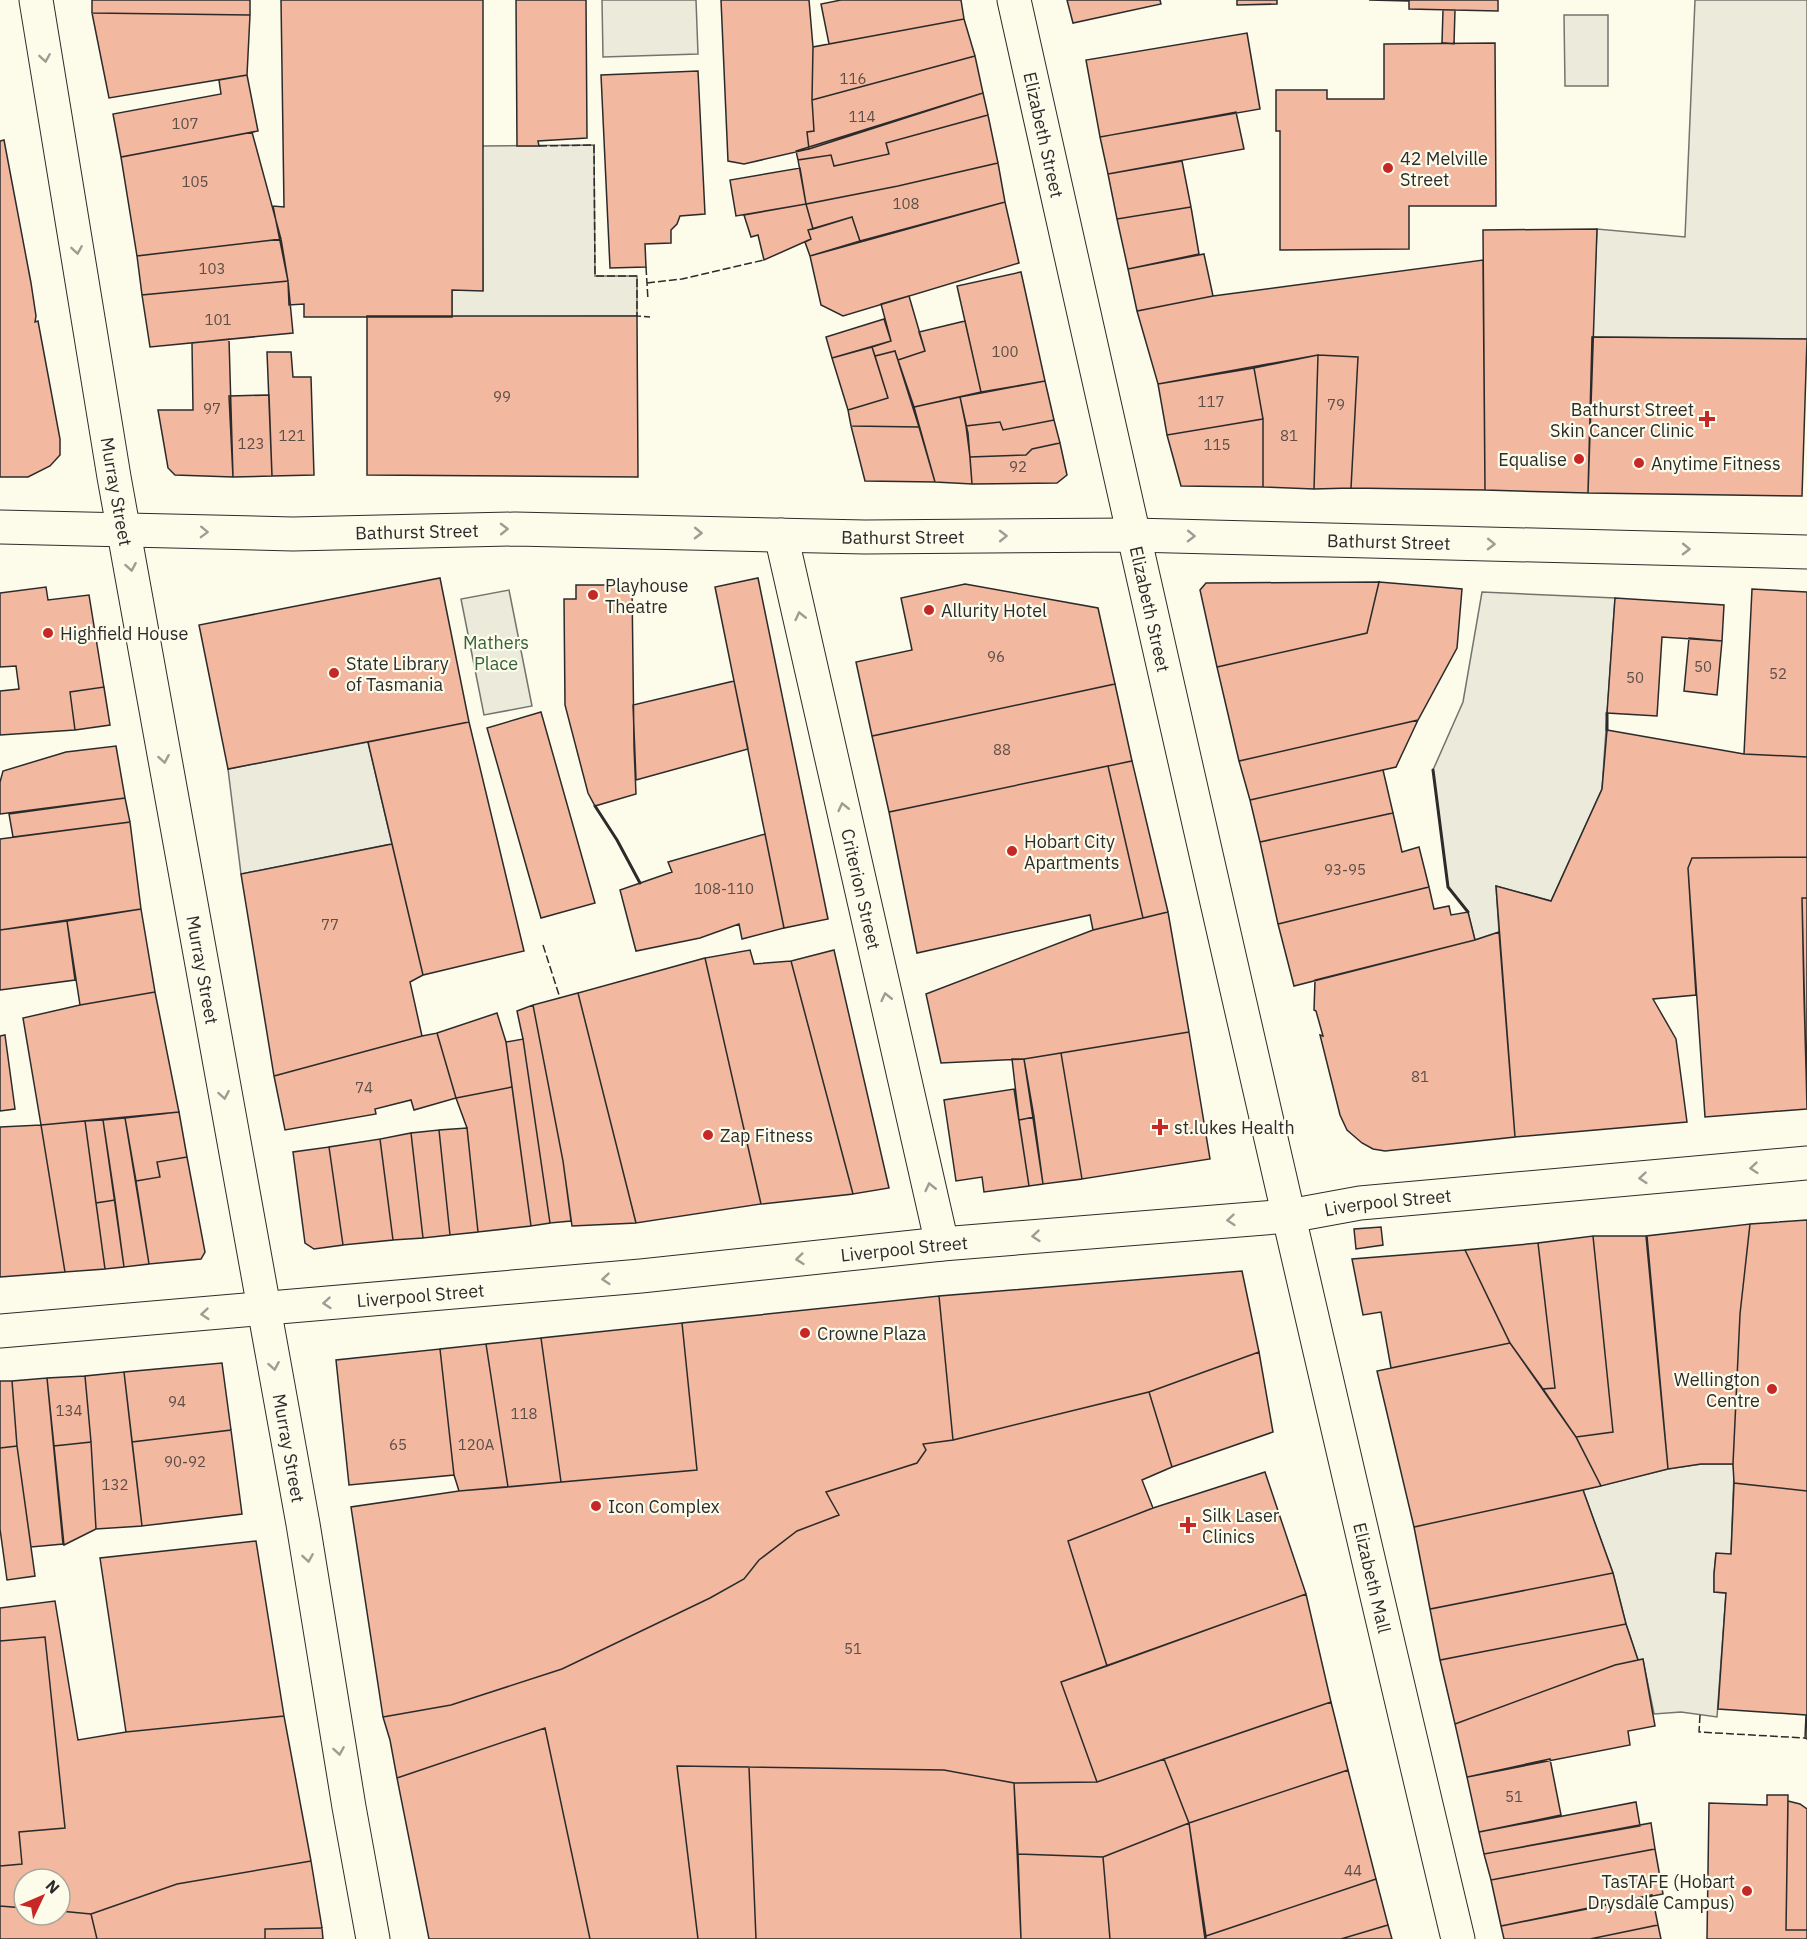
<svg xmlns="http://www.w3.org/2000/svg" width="1807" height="1939" viewBox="0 0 1807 1939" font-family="'IBM Plex Sans',sans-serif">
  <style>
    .green { fill: #ecebdb; stroke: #74746e; stroke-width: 1.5 }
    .parking { fill: #eceadb; stroke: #74746e; stroke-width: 1.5 }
    .building { fill: #f2b8a0; stroke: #2b2b2b; stroke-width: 1.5 }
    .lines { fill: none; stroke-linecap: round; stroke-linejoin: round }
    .street-casing { stroke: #2b2b2b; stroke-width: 35 }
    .secondary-casing { stroke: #2b2b2b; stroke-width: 35 }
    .street { stroke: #fdfbea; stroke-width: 33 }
    .secondary { stroke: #fdfbea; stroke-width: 33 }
    .fence { stroke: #2b2b2b; stroke-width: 1.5; stroke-dasharray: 8 3; stroke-linecap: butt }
    .wall { stroke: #2b2b2b; stroke-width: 3 }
    .oneway { stroke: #9e9d94 }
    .poi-dot { fill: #c62828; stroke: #fdfbea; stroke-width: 2 }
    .labels { text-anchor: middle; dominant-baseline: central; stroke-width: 4.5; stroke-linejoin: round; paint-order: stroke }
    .number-label { font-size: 15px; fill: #5d4e48 }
    .street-label { font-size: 18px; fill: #2b2b2b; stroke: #fdfbea }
    .poi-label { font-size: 18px; fill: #2b2b2b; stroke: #fdfbea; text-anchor: start }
    .park-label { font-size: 18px; fill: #34623c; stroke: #fdfbea }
  </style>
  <rect width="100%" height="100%" fill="#fdfbea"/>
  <path class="green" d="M1564 15H1608V86H1565Z
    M509 590 532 706 484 715 461 599Z"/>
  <path class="parking" d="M602 0H696L698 54 603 57Z
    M1695 0H1807V339L1592 337 1597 229 1685 237Z
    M594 145 595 276H637V316L452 317V290H483L482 146Z
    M1482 592 1615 598 1602 789 1551 901 1496 886 1499 932 1475 940 1468 912 1448 887 1433 770 1463 702Z
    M368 742 392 844 241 874 228 769Z
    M1701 1464H1733L1734 1473 1731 1554H1716L1714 1574V1592L1726 1593 1717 1717 1681 1712 1654 1714 1643 1660H1638L1626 1624 1613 1573 1583 1490 1668 1469Z"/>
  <path class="building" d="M92 0H250V15L92 13Z
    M281 0H483V291L452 290V317H304V304L289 305 288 281 273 206 284 207Z
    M516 0H586L587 138 538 141 539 146H517Z
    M721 0H809L813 47 812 100 814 131 807 132 809 149 744 164 728 161Z
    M841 0H961L964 19 829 44 821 4Z
    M1067 0H1160L1161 4 1073 23Z
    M1237 0H1277V4L1237 5Z
    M1369 0H1498V11L1409 9V1Z
    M1443 10H1455L1454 44 1442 43Z
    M92 13 250 15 247 75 109 98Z
    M964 19 975 56 812 100 813 47Z
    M1247 33 1260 109 1100 137 1086 60Z
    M1495 43 1496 206H1409V249L1280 250V131H1276V90H1327V99H1384V44Z
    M975 56 983 93 809 149 807 132 814 131 812 100Z
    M698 71 705 214 680 216 677 224 671 230V243L645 244 646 267 610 268 601 75Z
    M247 75 258 131 121 157 113 114 221 94 219 80Z
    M983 93 988 115 886 143 889 154 834 166 831 155 798 160 796 151Z
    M1236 112 1244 149 1108 174 1100 137Z
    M988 115 998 163 898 186 806 204 798 160 831 155 834 166 889 154 886 143Z
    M252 132 281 239 137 256 121 157Z
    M4 140 31 283 36 316 35 322 38 321 60 439V455L50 466 28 477H0V141Z
    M1182 161 1191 207 1117 219 1108 174Z
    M998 163 1005 202 860 241 852 217 813 229 806 204 898 186Z
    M800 168 806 204 736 216 730 180Z
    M1005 202 1019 263 843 316 821 305 810 256Z
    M806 204 813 229 808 230 811 239 764 260 758 235 751 237 744 215Z
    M1191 207 1199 254 1128 269 1117 219Z
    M852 217 860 241 810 256 805 242 811 239 808 230Z
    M1597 229 1588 493 1485 490 1483 230Z
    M281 239 288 281 142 295 137 256Z
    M1204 254 1213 296 1137 311 1128 269Z
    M1483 260 1485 490 1351 488 1358 357 1318 355 1158 384 1137 311 1213 296Z
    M1021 272 1045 381 981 392 957 286Z
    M288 281 293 333 150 347 142 295Z
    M909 296 925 351 898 360 895 351 875 356 872 347 891 341 881 304Z
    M367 316H637L638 477 367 475Z
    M884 319 891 341 832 358 826 337Z
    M965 321 981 392 914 407 898 360 925 351 919 332Z
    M1592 337 1807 339 1802 496 1588 493Z
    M229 339 233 477 175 475 168 468 158 410H193L192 343Z
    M872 347 888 398 848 410 832 358Z
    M895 351 919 427 851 426 848 410 888 398 875 356Z
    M267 352H291L293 377H311L314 475 272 476Z
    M1318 355 1358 357 1351 488 1314 489Z
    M1318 355 1314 489 1263 487V419L1254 368Z
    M1254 368 1263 419 1167 435 1158 384Z
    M1045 381 1054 420 1003 430 1000 422 966 426 960 397Z
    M269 395 272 476 233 477 229 396Z
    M960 397 968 433 972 484 935 482 914 407Z
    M1263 419V487L1181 486 1167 435Z
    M1054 420 1060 443 1032 449 1026 455 970 457 966 426 1000 422 1003 430Z
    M851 426 919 427 935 482 865 481Z
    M1060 443 1067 475 1057 483 972 484 970 457 1026 455 1032 449Z
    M440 578 469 722 228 769 199 625Z
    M758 578 828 919 784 928 715 587Z
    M1379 582 1462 589 1457 648 1418 720 1239 761 1217 667 1367 633Z
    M1379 582 1367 633 1217 667 1200 590 1206 583Z
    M965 584 1098 608 1115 684 872 736 856 662 912 650 901 598Z
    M576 585H632L634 747 636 794 595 806 588 793 565 705 564 599H576Z
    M46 587 48 600 89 595 110 725 75 730 0 735V691L19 689 16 666 0 667V593Z
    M1752 589 1807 592V757L1744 754Z
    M1615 598 1724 605 1722 641 1662 637 1657 716 1607 713Z
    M1689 638 1722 641 1717 695 1684 691Z
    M734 681 748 749 636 780 633 705Z
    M1115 684 1132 761 889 812 872 736Z
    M104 687 110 725 75 730 70 692Z
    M541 712 595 903 541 918 487 728Z
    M1418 720 1396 767 1250 800 1239 761Z
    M469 722 524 951 423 975 368 742Z
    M1607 730 1744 754 1807 757V857L1692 858 1688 868 1696 995 1653 999 1676 1039 1687 1122 1515 1137 1496 886 1551 901 1602 789Z
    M116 746 125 798 0 814V782L3 771 66 752Z
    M1132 761 1168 912 1143 918 1108 766Z
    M1108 766 1143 918 1093 930 1090 915 917 953 889 812Z
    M1383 770 1393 813 1260 842 1250 800Z
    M125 798 130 822 13 837 9 814Z
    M1393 813 1402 852 1419 847 1429 887 1278 924 1260 842Z
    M130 822 141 909 0 930V839Z
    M765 834 784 928 742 939 739 924 700 938 636 951 620 890 672 872 668 862Z
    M392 844 423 975 410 982 422 1036 274 1076 241 874Z
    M1807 857V898H1802L1807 1109 1705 1117 1688 868 1692 858Z
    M1429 887 1434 909 1449 906 1451 915 1468 912 1475 940 1294 986 1278 924Z
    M1802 898H1807V1104L1804 996Z
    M141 909 155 992 80 1005 67 921Z
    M1168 912 1189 1032 1024 1059 941 1063 926 994 1093 930Z
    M67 921 75 980 0 990V930Z
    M1499 932 1515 1137 1385 1151 1373 1149 1362 1143 1347 1130 1340 1115 1320 1035 1323 1036 1316 1011 1314 1010 1315 980 1475 940Z
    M750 950 754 964 791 961 853 1194 761 1204 705 958Z
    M834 950 889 1188 853 1194 791 961Z
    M705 958 761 1204 636 1223 578 993Z
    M155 992 179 1112 41 1125 23 1018 80 1005Z
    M578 993 636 1223 572 1226 563 1161 533 1005Z
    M533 1005 563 1161 571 1221 550 1223 523 1039 517 1011Z
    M497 1013 506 1042 512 1087 456 1098 437 1033Z
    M1189 1032 1210 1159 1082 1179 1061 1053Z
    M437 1033 456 1098 414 1110 411 1100 375 1109 376 1114 285 1130 274 1076 422 1036Z
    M5 1035 15 1109 0 1111V1036Z
    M523 1039 550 1223 531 1226 506 1042Z
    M1061 1053 1082 1179 1043 1184 1024 1059Z
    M1012 1059H1024L1034 1117 1019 1120Z
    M512 1087 531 1226 478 1232 467 1128 456 1098Z
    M1014 1089 1029 1186 984 1192 982 1177 956 1181 944 1100Z
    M179 1112 187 1157 157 1162 160 1177 136 1181 125 1118Z
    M1034 1117 1043 1184 1029 1186 1019 1120Z
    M125 1118 149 1264 124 1267 103 1120Z
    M103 1120 115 1200 96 1203 85 1121Z
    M85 1121 105 1269 65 1272 41 1125Z
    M41 1125 65 1272 0 1277V1127Z
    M467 1128 478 1232 450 1235 439 1130Z
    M439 1130 450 1235 423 1238 411 1133Z
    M411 1133 423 1238 393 1240 380 1139Z
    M380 1139 393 1240 343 1245 329 1147Z
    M329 1147 343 1245 314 1249 305 1243 293 1152Z
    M187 1157 205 1252 201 1259 149 1264 136 1181 160 1177 157 1162Z
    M115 1200 124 1267 105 1269 96 1203Z
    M1807 1220V1491L1734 1483 1733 1464 1740 1314 1750 1224Z
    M1750 1224 1740 1314 1733 1464H1701L1668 1469 1646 1236Z
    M1381 1227 1383 1245 1356 1249 1354 1229Z
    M1593 1236 1613 1432 1576 1437 1543 1389 1555 1388 1538 1243Z
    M1593 1236H1647L1668 1469 1601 1486 1576 1437 1613 1432Z
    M1538 1243 1555 1388 1543 1389 1510 1343 1465 1250Z
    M1465 1250 1510 1343 1391 1368 1381 1312 1363 1315 1352 1259Z
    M1242 1271 1259 1352 1149 1392 953 1440 939 1296Z
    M939 1296 953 1440 923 1444 926 1450 917 1463 826 1492 839 1515 797 1531 759 1560 744 1579 710 1598 562 1669 451 1705 383 1717 351 1507 459 1491 697 1470 682 1323Z
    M682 1323 697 1470 561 1482 541 1338Z
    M541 1338 561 1482 508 1487 486 1344Z
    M1510 1343 1576 1437 1601 1486 1414 1527 1377 1371Z
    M486 1344 508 1487 459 1491 454 1475 440 1349Z
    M440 1349 454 1475 349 1485 336 1360Z
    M1259 1352 1273 1432 1172 1467 1149 1392Z
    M222 1363 231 1430 132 1442 124 1372Z
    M124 1372 142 1526 96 1529 91 1442 85 1376Z
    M85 1376 91 1442 54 1446 47 1378Z
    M47 1378 63 1544 31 1547 17 1446 12 1381Z
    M0 1381H12L17 1446 0 1448Z
    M1149 1392 1172 1467 1142 1480 1153 1508 1068 1541 1107 1666 1061 1682 1097 1782 1014 1783 944 1770 677 1766 698 1939H590L545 1728 397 1778 390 1740 383 1717 451 1705 562 1669 710 1598 744 1579 759 1560 797 1531 839 1515 826 1492 917 1463 926 1450 923 1444 953 1440Z
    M231 1430 242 1514 142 1526 132 1442Z
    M91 1442 96 1529 64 1545 54 1446Z
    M17 1446 35 1576 7 1580 0 1529V1448Z
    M1265 1472 1306 1594 1107 1666 1068 1541 1153 1508Z
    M1734 1483 1807 1491V1739L1805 1738 1806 1715 1718 1709 1726 1593 1714 1592V1574L1716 1553 1731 1554Z
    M1583 1490 1613 1573 1430 1609 1414 1527Z
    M256 1541 284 1716 126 1732 100 1558Z
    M1613 1573 1626 1624 1440 1660 1430 1609Z
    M1306 1594 1331 1702 1097 1782 1061 1682Z
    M55 1601 78 1740 126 1732 284 1716 311 1861 177 1884 91 1914 60 1911V1879H24V1908L0 1906V1608Z
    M1626 1624 1638 1660 1615 1665 1455 1724 1440 1660Z
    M45 1637 65 1828 19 1832 22 1864 0 1866V1641Z
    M1643 1659 1655 1726 1628 1731 1630 1745 1467 1777 1455 1724 1615 1665Z
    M1331 1702 1348 1770 1189 1823 1164 1759Z
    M545 1728 590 1939H429L397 1778Z
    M1164 1759 1189 1823 1103 1857 1018 1854 1014 1783 1097 1782Z
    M1550 1759 1561 1815 1479 1832 1467 1777Z
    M677 1766 749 1767 756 1939H698Z
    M749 1767 944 1770 1014 1783 1021 1939H756Z
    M1348 1770 1376 1879 1206 1936 1189 1823Z
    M1767 1795H1788L1786 1930H1807V1939H1707L1709 1803 1767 1805Z
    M1788 1801 1800 1804 1807 1809V1930H1786Z
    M1636 1802 1640 1826 1484 1854 1479 1832Z
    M1189 1823 1205 1939H1110L1103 1857Z
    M1651 1823 1655 1849 1491 1880 1484 1854Z
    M1655 1849 1663 1894 1501 1926 1491 1880Z
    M1018 1854 1103 1857 1110 1939H1021Z
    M311 1861 322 1928 265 1929V1939H97L91 1914 177 1884Z
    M1376 1879 1388 1925 1341 1939H1206V1936Z
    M1652 1895 1658 1925 1590 1939H1504L1501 1926Z
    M0 1906 24 1908V1915H60V1911L91 1914 97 1939H0Z
    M1388 1925 1392 1939H1341Z
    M1658 1925 1661 1939H1590Z
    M322 1928 323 1939H265V1929Z"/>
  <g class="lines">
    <defs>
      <g id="street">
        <path id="s1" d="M1014 0C1158 647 1304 1294 1458 1939"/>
        <path id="s2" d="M781 535 942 1244"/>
      </g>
      <g id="secondary">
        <path id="s3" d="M36 0 114 477 303 1524 349 1807 373 1939"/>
        <path id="s4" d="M0 527 293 534 515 529 865 537 1133 535 1807 552"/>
        <path id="s5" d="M0 1331 641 1276 942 1244 1289 1216 1360 1203 1807 1163"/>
      </g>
    </defs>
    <use href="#street" class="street-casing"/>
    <use href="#secondary" class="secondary-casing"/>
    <use href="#street" class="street"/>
    <use href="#secondary" class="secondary"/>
    <path class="fence" d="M539 146 594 145 595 276H637V316L650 317
      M646 267 648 300
      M647 283 682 279 764 260
      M543 945 560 998
      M1700 1715 1699 1732 1805 1738"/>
    <path class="wall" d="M1607 730V713
      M1433 770 1448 887 1468 912
      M595 806 617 840 640 883"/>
  </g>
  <defs><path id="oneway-chevron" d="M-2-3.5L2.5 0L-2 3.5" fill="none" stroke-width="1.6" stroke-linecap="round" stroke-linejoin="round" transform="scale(1.5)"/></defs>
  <g class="oneway">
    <use href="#oneway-chevron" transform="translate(45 58) rotate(81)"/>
    <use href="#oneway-chevron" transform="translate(77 250) rotate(81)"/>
    <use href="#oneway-chevron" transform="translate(504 529) rotate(-1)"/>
    <use href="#oneway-chevron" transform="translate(204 532) rotate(2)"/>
    <use href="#oneway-chevron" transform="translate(698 533) rotate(1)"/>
    <use href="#oneway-chevron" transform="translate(1003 536) rotate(-1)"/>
    <use href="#oneway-chevron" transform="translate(1191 536) rotate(1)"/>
    <use href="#oneway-chevron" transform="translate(1491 544) rotate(1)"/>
    <use href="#oneway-chevron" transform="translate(1686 549) rotate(1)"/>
    <use href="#oneway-chevron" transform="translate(131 567) rotate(80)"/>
    <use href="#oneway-chevron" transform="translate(800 616) rotate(-103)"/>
    <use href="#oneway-chevron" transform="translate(164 759) rotate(80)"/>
    <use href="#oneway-chevron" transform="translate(843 807) rotate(-103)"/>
    <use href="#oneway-chevron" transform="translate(886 997) rotate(-103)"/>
    <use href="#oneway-chevron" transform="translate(224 1095) rotate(80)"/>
    <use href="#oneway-chevron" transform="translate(1754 1168) rotate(175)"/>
    <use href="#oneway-chevron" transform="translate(1643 1178) rotate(175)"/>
    <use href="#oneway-chevron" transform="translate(930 1187) rotate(-103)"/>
    <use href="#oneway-chevron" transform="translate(1231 1220) rotate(175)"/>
    <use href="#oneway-chevron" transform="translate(1036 1236) rotate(175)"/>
    <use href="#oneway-chevron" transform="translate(800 1259) rotate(174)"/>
    <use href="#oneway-chevron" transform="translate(606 1279) rotate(175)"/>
    <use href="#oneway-chevron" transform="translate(327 1303) rotate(175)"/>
    <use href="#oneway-chevron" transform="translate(205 1314) rotate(175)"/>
    <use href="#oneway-chevron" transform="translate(274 1366) rotate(80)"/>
    <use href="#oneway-chevron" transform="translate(308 1558) rotate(81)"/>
    <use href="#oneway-chevron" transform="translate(339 1751) rotate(81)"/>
  </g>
  <g class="poi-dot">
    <circle cx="1388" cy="168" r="6"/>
    <path d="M1704 410h6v6h6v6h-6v6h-6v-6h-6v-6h6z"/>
    <circle cx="1579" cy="459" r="6"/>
    <circle cx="1639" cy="463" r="6"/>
    <circle cx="593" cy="595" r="6"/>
    <circle cx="929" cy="610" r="6"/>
    <circle cx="48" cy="633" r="6"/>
    <circle cx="334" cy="673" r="6"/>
    <circle cx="1012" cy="851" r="6"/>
    <path d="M1157 1118h6v6h6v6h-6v6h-6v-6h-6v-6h6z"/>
    <circle cx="708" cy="1135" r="6"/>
    <circle cx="805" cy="1333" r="6"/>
    <circle cx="1772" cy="1389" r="6"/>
    <circle cx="596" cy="1506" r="6"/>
    <path d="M1185 1516h6v6h6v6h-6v6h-6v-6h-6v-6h6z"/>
    <circle cx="1747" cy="1891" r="6"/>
  </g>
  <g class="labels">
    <g class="number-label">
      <text x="853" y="78">116</text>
      <text x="862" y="116">114</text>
      <text x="185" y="123">107</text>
      <text x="195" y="181">105</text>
      <text x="906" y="203">108</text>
      <text x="212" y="268">103</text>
      <text x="218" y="319">101</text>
      <text x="1005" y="351">100</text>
      <text x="502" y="396">99</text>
      <text x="1211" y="401">117</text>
      <text x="1336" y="404">79</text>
      <text x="212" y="408">97</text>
      <text x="292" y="435">121</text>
      <text x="1289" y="435">81</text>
      <text x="251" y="443">123</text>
      <text x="1217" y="444">115</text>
      <text x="1018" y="466">92</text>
      <text x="996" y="656">96</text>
      <text x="1703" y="666">50</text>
      <text x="1778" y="673">52</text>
      <text x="1635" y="677">50</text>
      <text x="1002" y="749">88</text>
      <text x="1345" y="869">93-95</text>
      <text x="724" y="888">108-110</text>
      <text x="330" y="924">77</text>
      <text x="1420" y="1076">81</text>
      <text x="364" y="1087">74</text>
      <text x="177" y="1401">94</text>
      <text x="69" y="1410">134</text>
      <text x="524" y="1413">118</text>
      <text x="398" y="1444">65</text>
      <text x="476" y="1444">120A</text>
      <text x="185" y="1461">90-92</text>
      <text x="115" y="1484">132</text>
      <text x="853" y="1648">51</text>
      <text x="1514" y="1796">51</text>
      <text x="1353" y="1870">44</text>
    </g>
    <g class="street-label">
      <text stroke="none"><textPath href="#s1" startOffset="138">Elizabeth Street</textPath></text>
      <text stroke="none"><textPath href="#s3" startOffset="498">Murray Street</textPath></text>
      <text stroke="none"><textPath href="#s4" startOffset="417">Bathurst Street</textPath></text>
      <text stroke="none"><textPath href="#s4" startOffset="903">Bathurst Street</textPath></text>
      <text stroke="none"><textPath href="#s4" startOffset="1389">Bathurst Street</textPath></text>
      <text stroke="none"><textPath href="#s1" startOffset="624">Elizabeth Street</textPath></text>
      <text stroke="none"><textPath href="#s2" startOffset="363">Criterion Street</textPath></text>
      <text stroke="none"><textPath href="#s3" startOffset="984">Murray Street</textPath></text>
      <text stroke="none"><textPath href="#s5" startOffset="1394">Liverpool Street</textPath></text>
      <text stroke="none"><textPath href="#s5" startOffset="908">Liverpool Street</textPath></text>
      <text stroke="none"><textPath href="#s5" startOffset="422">Liverpool Street</textPath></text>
      <text stroke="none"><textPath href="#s3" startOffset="1470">Murray Street</textPath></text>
      <text stroke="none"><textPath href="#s1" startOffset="1618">Elizabeth Mall</textPath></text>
    </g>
    <g class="poi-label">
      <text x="1400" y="158">42 Melville<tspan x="1400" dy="21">Street</tspan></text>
      <text x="1694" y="409" text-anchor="end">Bathurst Street<tspan x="1694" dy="21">Skin Cancer Clinic</tspan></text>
      <text x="1567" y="459" text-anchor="end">Equalise</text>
      <text x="1651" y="463">Anytime Fitness</text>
      <text x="605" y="585">Playhouse<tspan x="605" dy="21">Theatre</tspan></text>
      <text x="941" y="610">Allurity Hotel</text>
      <text x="60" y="633">Highfield House</text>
      <text x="346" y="663">State Library<tspan x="346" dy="21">of Tasmania</tspan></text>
      <text x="1024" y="841">Hobart City<tspan x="1024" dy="21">Apartments</tspan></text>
      <text x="1174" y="1127">st.lukes Health</text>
      <text x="720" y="1135">Zap Fitness</text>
      <text x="817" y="1333">Crowne Plaza</text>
      <text x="1760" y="1379" text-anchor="end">Wellington<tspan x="1760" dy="21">Centre</tspan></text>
      <text x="608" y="1506">Icon Complex</text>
      <text x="1202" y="1515">Silk Laser<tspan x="1202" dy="21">Clinics</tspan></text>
      <text x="1735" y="1881" text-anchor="end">TasTAFE (Hobart<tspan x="1735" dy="21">Drysdale Campus)</tspan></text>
    </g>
    <g class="park-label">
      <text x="496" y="642">Mathers<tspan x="496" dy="21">Place</tspan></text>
    </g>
  </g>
  <g transform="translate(42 1897) rotate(46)"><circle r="28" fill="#fdfbea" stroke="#a9a89e" stroke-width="1.5"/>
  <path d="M0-4.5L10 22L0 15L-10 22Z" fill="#c62828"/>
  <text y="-9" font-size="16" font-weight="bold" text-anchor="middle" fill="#2b2b2b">N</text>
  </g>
</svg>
